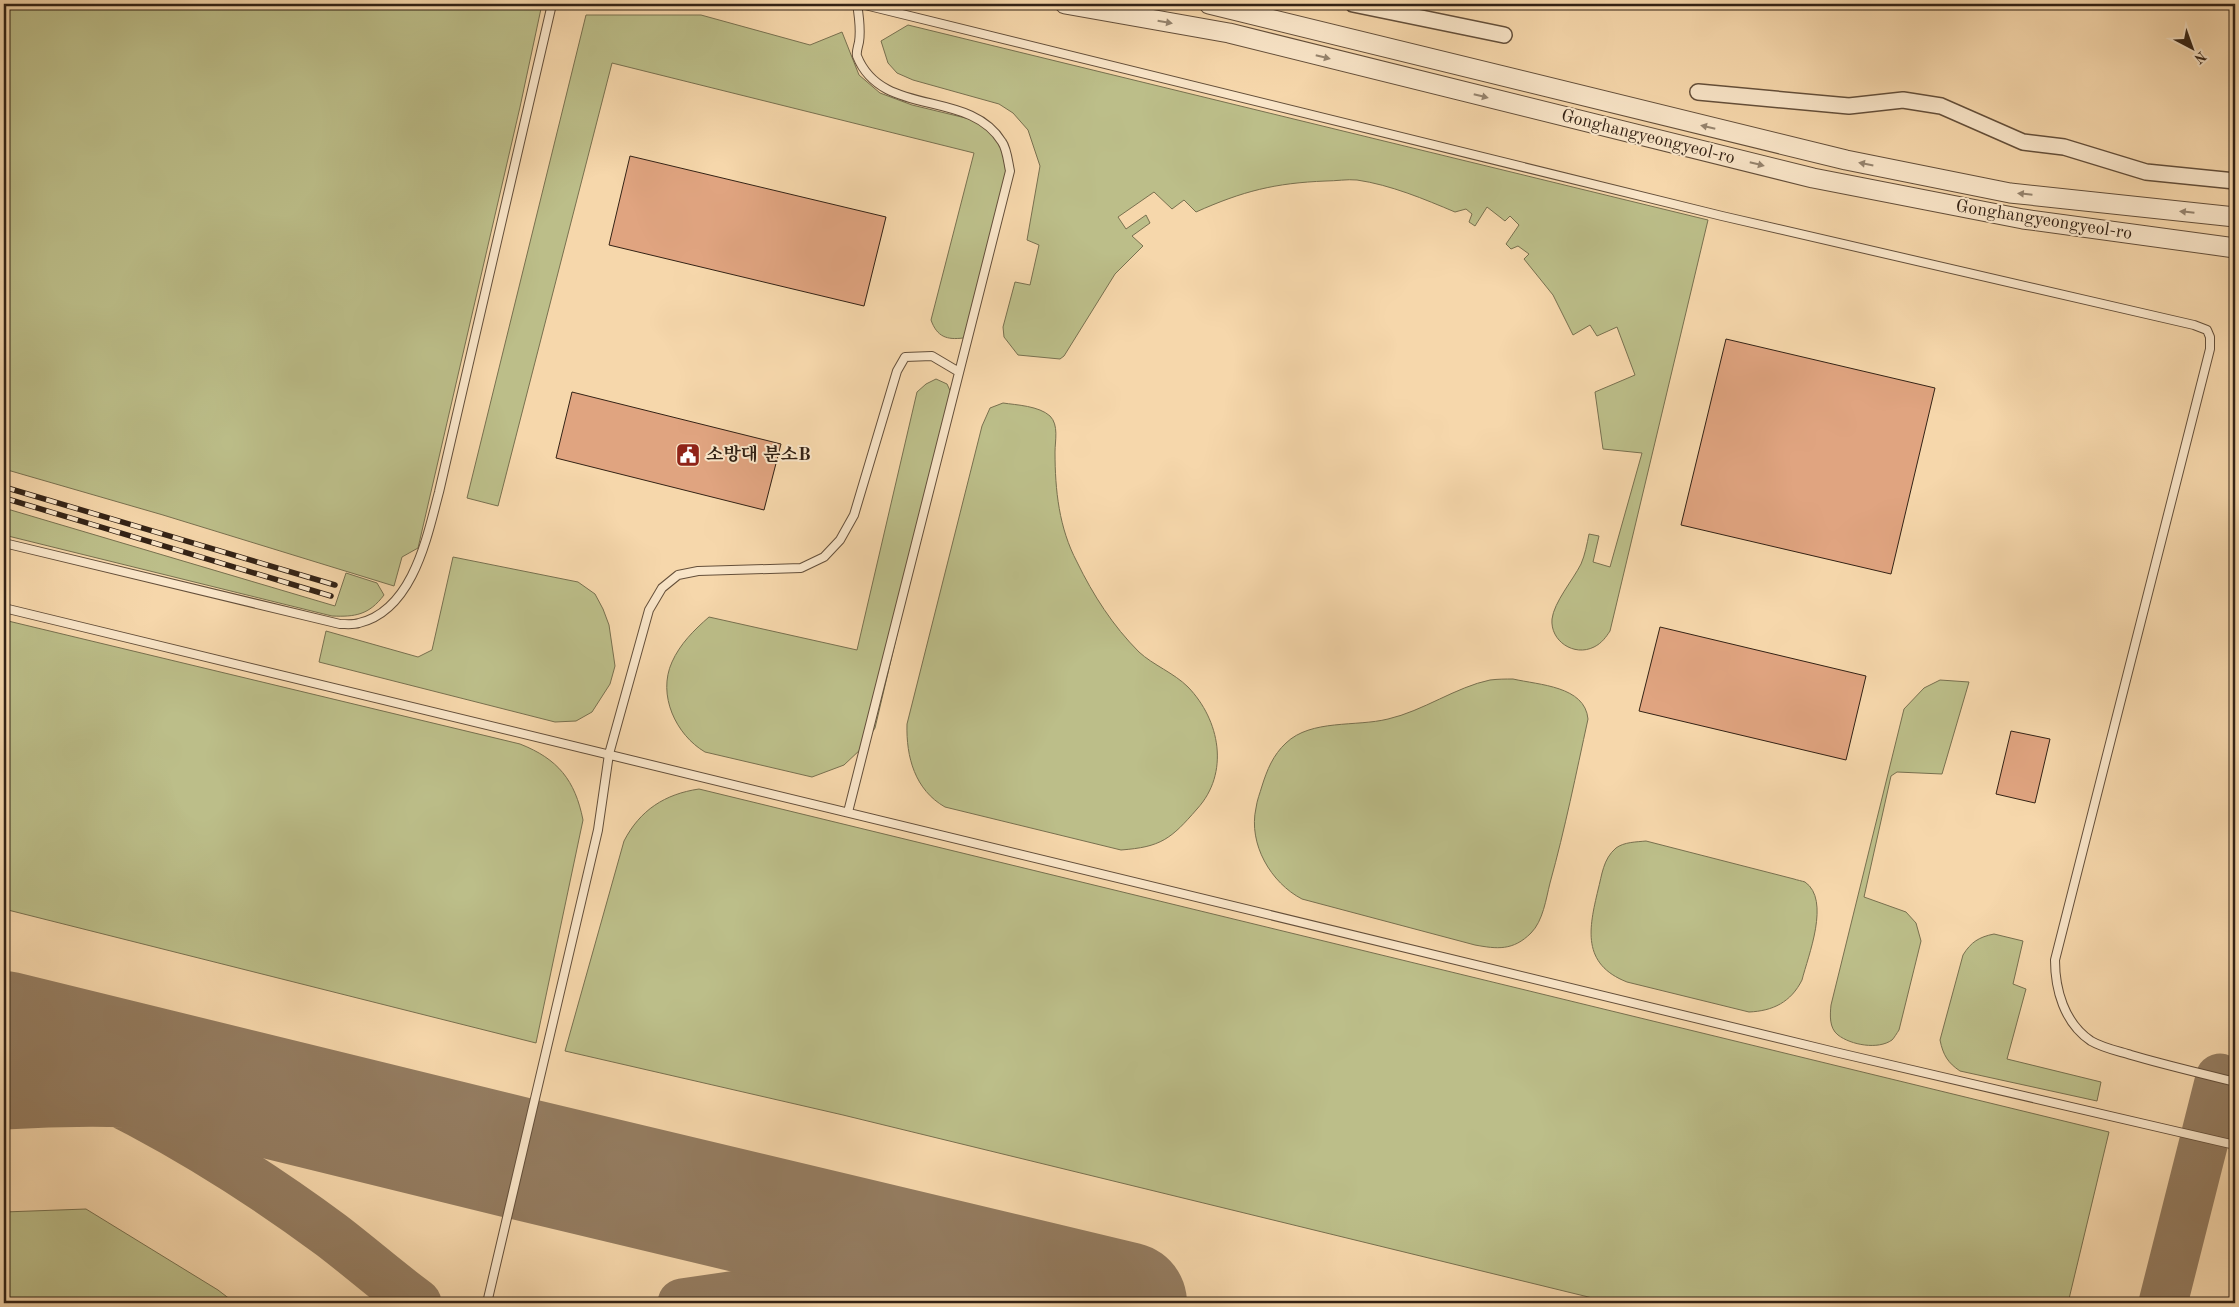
<svg xmlns="http://www.w3.org/2000/svg" width="2239" height="1307" viewBox="0 0 2239 1307" font-family="'Old Standard TT','Noto Serif KR',serif">
  <style>
    .green { fill: #bcbe89; stroke: #78704f }
    .lines { fill: none; stroke-linecap: round; stroke-linejoin: round }
    .taxiway { stroke: #947c60; stroke-width: 49 }
    .runway { stroke: #947c60; stroke-width: 122 }
    .building { fill: #e0a480; stroke: #332215 }
    .service-casing { stroke: #644f3a; stroke-width: 10 }
    .minor-casing { stroke: #644f3a; stroke-width: 18 }
    .tertiary-casing { stroke: #644f3a; stroke-width: 21 }
    .service { stroke: #f9e5c8; stroke-width: 8 }
    .minor { stroke: #f9e5c8; stroke-width: 15 }
    .tertiary { stroke: #f9e5c8; stroke-width: 19 }
    .rail-casing { stroke: #332215; stroke-width: 5.5 }
    .rail { stroke: #f9e5c8; stroke-width: 4; stroke-dasharray: 11; stroke-linecap: butt }
    .oneway { fill: #96846e }
    .labels { text-anchor: middle; dominant-baseline: central; stroke-width: 4; stroke-linejoin: round; paint-order: stroke }
    .street-label { font-size: 18px; fill: #332215; stroke: #f9e5c8 }
    .poi-label { font-size: 18px; font-weight: bold; fill: #332215; stroke: #f9e5c8; text-anchor: start }
  </style>
  <rect width="100%" height="100%" fill="#f6d7ab"/>
  <filter id="stains"><feTurbulence type="fractalNoise" baseFrequency=".004" numOctaves="4"/><feColorMatrix values="0 0 0 0 .2 0 0 0 0 .09 0 0 0 0 .02 0 0 0 .5 -.17"/></filter>
  <radialGradient id="worn" r=".72"><stop offset=".6" stop-color="#630" stop-opacity="0"/><stop offset="1" stop-color="#630" stop-opacity=".3"/></radialGradient>
  <path class="green" d="M4 4H542L520 107 418 548 402 557 394 586 163 515 4 469Z
    M586 15H701L810 45 842 32 859 75 880 93 912 105 978 121 1005 142 1008 172 971 330 963 338C947 340 937 337 931 320L974 153 612 63 498 506 467 498Z
    M908 25 1708 220 1610 631C1606 637 1602 643 1594 647 1574 657 1550 641 1552 619 1554 602 1573 580 1581 564 1585 555 1587 544 1589 534L1599 536 1593 562 1610 567 1642 453 1603 449 1595 392 1635 375 1617 327 1597 336 1590 325 1573 335 1553 295 1524 259 1529 254 1518 246 1511 249 1506 244 1519 225 1510 216 1505 221 1487 207 1475 226 1469 222 1472 214 1466 209 1455 212C1424 199 1391 185 1357 180 1347 179 1336 181 1326 181 1275 183 1243 191 1196 212L1184 200 1172 209 1154 192 1118 217 1126 229 1146 215 1150 223 1132 236 1143 246 1115 274 1064 356 1060 359 1018 355 1004 337 1003 327 1015 282 1030 285 1039 245 1027 240 1040 166 1028 130 1013 113 999 104 913 80 897 73 888 63 881 41Z
    M936 379 947 384 953 397 875 728 862 748 844 765 812 777 705 752C676 735 657 695 672 662 680 644 694 630 709 617L857 650 917 392 926 384Z
    M1003 403C1017 405 1039 406 1050 416 1059 425 1055 441 1055 452 1055 490 1059 528 1077 562 1093 595 1113 626 1139 652 1153 665 1174 673 1188 687 1220 720 1230 773 1197 809 1171 839 1161 847 1121 850L945 807C915 790 906 757 907 724L982 426 990 408Z
    M4 508 335 606 346 573 377 583 384 595C369 615 355 617 332 616L4 535Z
    M453 557 578 582 595 594 603 609 609 625 615 666 610 684 592 712 576 721 555 722 319 662 326 631 418 657 432 650Z
    M4 620 520 744C558 759 575 780 583 820L536 1043 4 909Z
    M1513 679C1539 685 1585 686 1588 719 1576 774 1565 829 1550 883 1546 899 1543 921 1531 933 1513 951 1497 949 1475 945L1302 899C1271 883 1248 844 1256 808 1257 800 1260 793 1262 786 1267 770 1273 755 1286 743 1311 719 1356 727 1388 719 1423 711 1456 687 1490 680 1498 679 1506 679 1513 679Z
    M1940 680 1969 682 1942 774 1897 772 1891 776 1864 897 1906 912 1916 923 1921 941 1899 1030C1897 1033 1894 1038 1892 1040 1878 1050 1851 1045 1838 1035 1829 1028 1830 1015 1831 1005L1904 709 1924 688Z
    M699 789 2109 1132 2068 1303H1613L843 1115 565 1051 624 841C640 810 665 794 699 789Z
    M1646 841 1794 879C1797 880 1802 881 1805 882 1831 900 1808 956 1802 980 1791 1002 1773 1011 1749 1012L1627 982C1581 964 1589 928 1598 890 1602 875 1603 859 1616 848 1624 842 1636 842 1646 841Z
    M1994 934 2023 941 2013 984 2026 989 2007 1059 2101 1082 2097 1101 1960 1071C1948 1063 1943 1055 1940 1040L1963 955C1971 942 1979 937 1994 934Z
    M86 1209 218 1290 235 1303H4V1212Z"/>
  <g class="lines">
    <path class="taxiway" d="M4 1051C120 1096 231 1161 331 1235 360 1257 388 1282 417 1303
      M4 1105C156 1095 299 1112 448 1141
      M669 1194 809 1247 881 1280
      M682 1303 806 1285 906 1292 979 1293 1097 1303
      M2163 1303 2220 1078"/>
    <path class="runway" d="M4 1032 522 1159 1126 1303"/>
  </g>
  <path class="building" d="M630 156 886 217 864 306 609 245Z
    M1726 339 1935 388 1891 574 1681 525Z
    M572 392 781 444 764 510 556 458Z
    M1660 627 1866 676 1846 760 1639 711Z
    M2011 731 2050 739 2035 803 1996 794Z"/>
  <g class="lines">
    <defs>
      <path id="service" d="M861 4 1722 216 2194 325 2207 330 2210 337V349L2055 960C2055 989 2064 1023 2091 1041 2103 1048 2118 1051 2131 1055 2165 1065 2200 1073 2235 1082
        M4 543 340 624C346 624 353 625 359 623 413 610 427 537 439 492L552 4
        M4 608 1835 1052 2235 1145
        M848 812 1010 171C1008 162 1007 149 1002 142 969 88 882 119 857 56 856 52 858 47 859 42 861 29 859 16 857 4
        M487 1303 598 830 609 754 649 610 662 588 678 575 698 571 801 568 824 557 840 540 854 515 897 371 905 357 932 356 959 372"/>
      <path id="minor" d="M1353 4 1504 35
        M1698 92 1849 106 1903 100 1941 106 2023 142 2064 147 2146 172 2235 181"/>
      <path id="tertiary" d="M1065 4 1229 33 1813 178 2023 219 2235 248
        M1209 4 1846 160 2010 193 2235 217"/>
    </defs>
    <use href="#service" class="service-casing"/>
    <use href="#minor" class="minor-casing"/>
    <use href="#tertiary" class="tertiary-casing"/>
    <use href="#service" class="service"/>
    <use href="#minor" class="minor"/>
    <use href="#tertiary" class="tertiary"/>
    <defs>
      <path id="rail" d="M4 487 335 585
        M4 498 331 596"/>
    </defs>
    <use href="#rail" class="rail-casing"/>
    <use href="#rail" class="rail"/>
  </g>
  <defs><path id="oneway-solid" d="M-6-.8H1V-3.2L6.5 0L1 3.2V.8H-6Z" transform="scale(1.25)"/></defs>
  <g class="oneway">
    <use href="#oneway-solid" transform="translate(1165 22) rotate(10)"/>
    <use href="#oneway-solid" transform="translate(1323 57) rotate(14)"/>
    <use href="#oneway-solid" transform="translate(1481 96) rotate(14)"/>
    <use href="#oneway-solid" transform="translate(1708 127) rotate(-167)"/>
    <use href="#oneway-solid" transform="translate(1757 164) rotate(14)"/>
    <use href="#oneway-solid" transform="translate(1866 164) rotate(-169)"/>
    <use href="#oneway-solid" transform="translate(2025 194) rotate(-174)"/>
    <use href="#oneway-solid" transform="translate(2187 212) rotate(-174)"/>
  </g>
  <defs>
    <symbol id="civic-square" viewBox="-11 -11 22 22"><rect x="-9" y="-9" width="18" height="18" rx="4" fill="#8f2418" stroke="#f9e5c8"/><path d="M-.6-6.5H3V-4.5H.6V-3L4-1V1h2V6H-6V1h2V-1L-.6-3ZM-1.2 2.5V6h2.4V2.5Z" fill="#fff"/></symbol>
  </defs>
  <g fill-rule="evenodd">
    <use href="#civic-square" x="674" y="441" width="28" height="28"/>
  </g>
  <g class="labels">
    <g class="street-label">
      <text transform="translate(1648 137) rotate(14)">Gonghangyeongyeol-ro</text>
      <text transform="translate(2044 220) rotate(9)">Gonghangyeongyeol-ro</text>
    </g>
    <g class="poi-label">
      <text x="706" y="455">소방대 분소B</text>
    </g>
  </g>
  <rect width="2239" height="1307" fill="none" stroke="#f6d7ab" stroke-width="20"/>
  <rect x="5" y="5" width="2229" height="1297" fill="none" stroke="#332215" stroke-width="2.5"/>
  <rect x="10" y="10" width="2219" height="1287" fill="none" stroke="#332215"/>
  <g transform="translate(2192 48) rotate(139)" stroke="#f9e5c8" stroke-width="4" paint-order="stroke">
  <path d="M0-4L9 19L0 12L-9 19Z" fill="#332215"/>
  <text y="-8" font-size="14" font-weight="bold" text-anchor="middle" fill="#332215">N</text>
  </g>
  <rect width="100%" height="100%" filter="url(#stains)"/>
  <rect width="100%" height="100%" fill="url(#worn)"/>
</svg>
